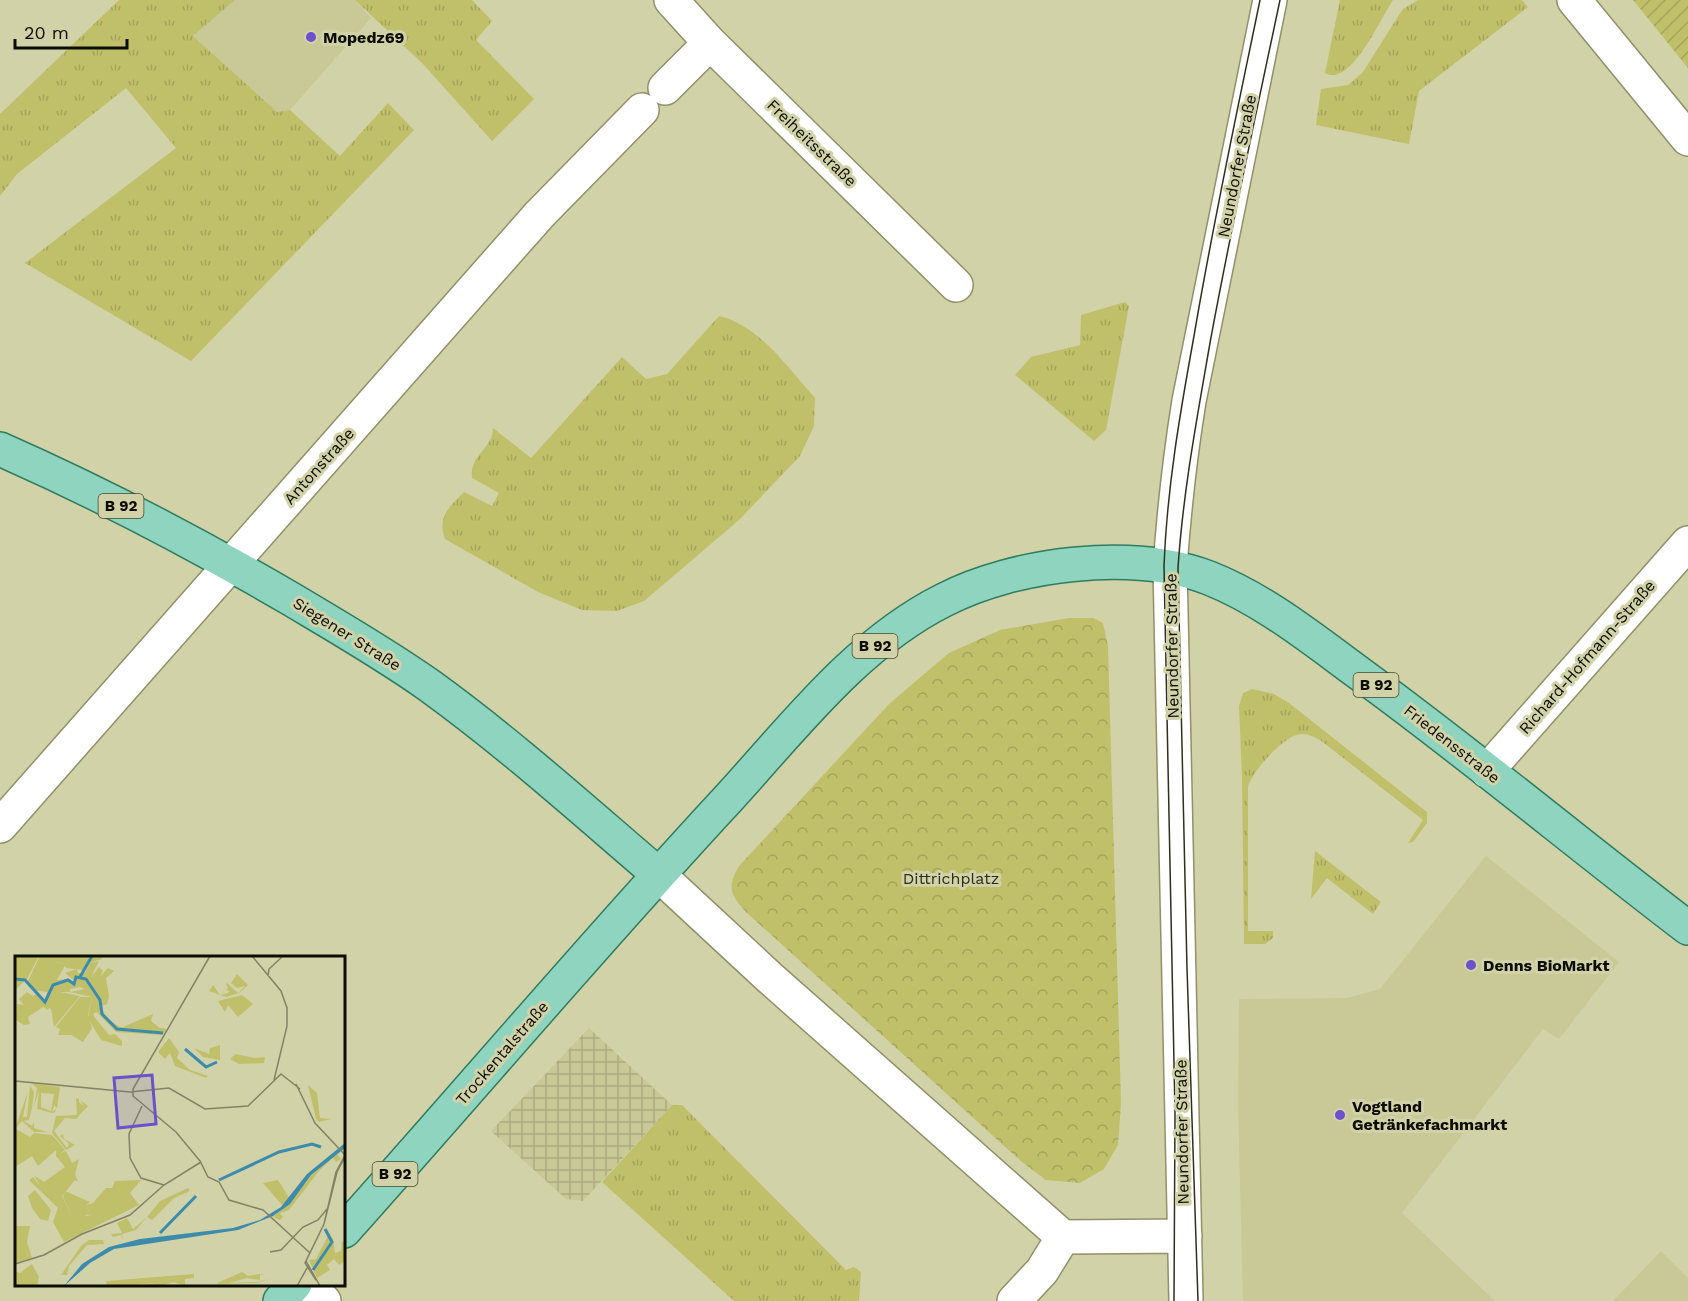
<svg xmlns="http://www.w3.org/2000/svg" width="1688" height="1301" viewBox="0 0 1688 1301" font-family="'Work Sans',sans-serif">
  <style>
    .built { fill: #c8c997 }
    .industrial { fill: url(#industrial-grid) }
    .grass { fill: url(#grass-tufts) }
    .park { fill: url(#park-crowns) }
    .garden { fill: url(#garden-furrows) }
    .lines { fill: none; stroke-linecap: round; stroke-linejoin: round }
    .minor-casing { stroke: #909169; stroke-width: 36 }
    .major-casing { stroke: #2f7c60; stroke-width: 36 }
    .minor { stroke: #fff; stroke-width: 33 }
    .major { stroke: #8ed4be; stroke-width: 33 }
    .tram { stroke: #2f2f1e; stroke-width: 1.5 }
    .poi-dot { fill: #6b51cb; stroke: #d1d2a8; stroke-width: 2 }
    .labels { text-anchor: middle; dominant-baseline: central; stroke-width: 6; stroke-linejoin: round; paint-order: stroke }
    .shield { fill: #d1d2a8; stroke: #474733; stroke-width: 1.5 }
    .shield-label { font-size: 15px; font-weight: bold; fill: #0c0c01 }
    .poi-label { font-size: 16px; font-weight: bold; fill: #0c0c01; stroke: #d1d2a8; text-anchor: start }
    .street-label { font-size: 16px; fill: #0c0c01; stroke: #d1d2a8 }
    .park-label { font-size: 16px; fill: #2d2d17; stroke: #d1d2a8 }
    .inset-river { fill: none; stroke: #3d8bac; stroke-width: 3 }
    .inset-road { fill: none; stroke: #828365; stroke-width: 1.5 }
    .view { fill: #6b51cb; fill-opacity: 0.15; stroke: #6b51cb; stroke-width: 3 }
    .inset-edge { fill: none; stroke: #0c0c01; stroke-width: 3 }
  </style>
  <defs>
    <pattern id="industrial-grid" width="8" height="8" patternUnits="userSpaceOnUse" patternTransform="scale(1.5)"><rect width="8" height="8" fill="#c8c997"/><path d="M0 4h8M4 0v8" fill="none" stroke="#abab80"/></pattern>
    <pattern id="grass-tufts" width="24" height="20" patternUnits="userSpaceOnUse" patternTransform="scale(1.5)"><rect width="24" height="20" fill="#c0c06b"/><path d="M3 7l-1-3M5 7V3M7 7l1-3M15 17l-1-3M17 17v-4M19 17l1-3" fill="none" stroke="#a4a45b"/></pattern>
    <pattern id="park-crowns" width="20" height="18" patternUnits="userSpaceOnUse" patternTransform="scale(1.5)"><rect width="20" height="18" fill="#c0c06b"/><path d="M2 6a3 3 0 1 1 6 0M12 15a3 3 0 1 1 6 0" fill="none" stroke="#a4a45b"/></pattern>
    <pattern id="garden-furrows" width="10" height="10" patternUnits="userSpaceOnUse" patternTransform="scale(1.5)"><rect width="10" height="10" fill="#c0c06b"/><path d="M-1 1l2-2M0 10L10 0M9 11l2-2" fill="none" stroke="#a4a45b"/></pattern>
  </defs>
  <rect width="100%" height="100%" fill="#d1d2a8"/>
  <path class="built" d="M235 0H355L371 18 290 110 277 113 193 36Z
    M1486 856 1619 962 1559 1039 1543 1029 1402 1213 1495 1301H1243L1238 1103 1239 999 1347 998 1380 989Z
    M1661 1251 1688 1278V1301H1613Z"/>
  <path class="industrial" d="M589 1028 672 1105 583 1201 566 1199 491 1131Z"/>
  <path class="grass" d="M119 0H235L193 36 277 112 290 110 340 156 388 103 414 130 191 361 25 263 176 148 126 88 17 174 0 196V114Z
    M355 0H472L492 21 476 40 534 99 492 141 423 64Z
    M1340 0H1393C1381 17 1351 88 1325 73Z
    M1418 0H1522L1528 7 1419 91 1409 144 1316 125 1321 89 1348 85 1363 72 1397 18 1403 9Z
    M1125 302 1129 306 1106 430 1094 441 1015 375 1031 357 1080 345 1081 315Z
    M719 316C760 326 787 367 815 398L814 426 800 456 739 520 644 601 617 611 582 610 538 592 445 539C437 517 449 507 464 492L492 506 499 493 472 478C469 455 493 449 493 428L531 458 622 357 646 379 667 374Z
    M1252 689 1274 694 1289 703 1427 812V823L1413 842 1408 843 1423 820 1320 740C1312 736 1305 732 1297 735 1282 738 1251 773 1248 787V931H1273V938L1265 944H1244L1242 777 1239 706 1243 693Z
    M1315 851 1381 902 1373 914 1327 878 1311 899Z
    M672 1105H682L846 1270 854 1267 861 1272 859 1301H734L602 1182Z"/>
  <path class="park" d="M1069 618H1093L1103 623 1108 646 1121 1103 1118 1145 1104 1169 1080 1183 1046 1180 1022 1162 747 913C731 896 726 888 739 866L889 704 949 653 1000 630Z"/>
  <path class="garden" d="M1633 0H1688V68Z"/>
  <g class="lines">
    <defs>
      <path id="minor" d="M671 0 710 43 956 285
        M1574 0 1688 139
        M665 88 710 43
        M1487 771 1688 543
        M0 826 539 215 642 110
        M658 874 769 977 1063 1237 1185 1236
        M305 1284 324 1301
        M1014 1301 1042 1271 1063 1237
        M1186 1301 1170 567C1174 511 1180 457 1189 401L1270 0"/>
      <path id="major" d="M0 449C100 493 197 544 291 599 338 627 385 654 430 686 510 744 583 810 658 874
        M344 1231C472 1088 596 941 727 800 793 728 856 644 944 600 1016 563 1133 549 1209 578 1265 600 1315 641 1363 676 1474 757 1579 845 1688 928
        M280 1301 295 1284"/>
    </defs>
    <use href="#minor" class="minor-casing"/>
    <use href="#major" class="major-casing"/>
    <use href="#minor" class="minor"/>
    <use href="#major" class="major"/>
    <path class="tram" d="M1174 1301 1175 1113 1164 566C1167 488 1180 413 1194 336 1213 223 1237 112 1260 0
      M1198 1301 1187 968 1178 568C1183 492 1197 418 1210 343 1231 228 1256 114 1280 0"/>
  </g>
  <g class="poi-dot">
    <circle cx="311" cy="37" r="6"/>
    <circle cx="1471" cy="965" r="6"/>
    <circle cx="1340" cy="1115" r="6"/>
  </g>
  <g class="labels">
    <g class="shield">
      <rect x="98.5" y="494" width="45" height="24" rx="4.5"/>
      <rect x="852.5" y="634" width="45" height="24" rx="4.5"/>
      <rect x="1353.5" y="673" width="45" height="24" rx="4.5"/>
      <rect x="372.5" y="1162" width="45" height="24" rx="4.5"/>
    </g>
    <g class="shield-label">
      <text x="121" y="506">B 92</text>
      <text x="875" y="646">B 92</text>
      <text x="1376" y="685">B 92</text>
      <text x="395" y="1174">B 92</text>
    </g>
    <g class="poi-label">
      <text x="323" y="37">Mopedz69</text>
      <text x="1483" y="965">Denns BioMarkt</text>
      <text x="1352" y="1106">Vogtland<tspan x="1352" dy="18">Getränkefachmarkt</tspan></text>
    </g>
    <g class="street-label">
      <text transform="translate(812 143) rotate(44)">Freiheitsstraße</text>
      <text transform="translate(1237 166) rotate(-79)">Neundorfer Straße</text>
      <text transform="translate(319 466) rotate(-48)">Antonstraße</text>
      <text transform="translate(347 634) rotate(32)">Siegener Straße</text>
      <text transform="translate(1172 646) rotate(-91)">Neundorfer Straße</text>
      <text transform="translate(1587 657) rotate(-49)">Richard-Hofmann-Straße</text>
      <text transform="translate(1452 744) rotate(38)">Friedensstraße</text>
      <text transform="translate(502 1053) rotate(-49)">Trockentalstraße</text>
      <text transform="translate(1182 1132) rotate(-91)">Neundorfer Straße</text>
    </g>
    <g class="park-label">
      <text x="951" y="878">Dittrichplatz</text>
    </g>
  </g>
  <g transform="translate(15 956)">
    <rect width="330" height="330" fill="#d1d2a8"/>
    <path d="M40 0H86L87 3 74 7 68 14 51 12 47 7 40 6ZM222 18 233 29 224 37 211 41 194 35 198 29 205 39 213 37 215 35 211 34 213 32 211 28 212 27 223 37 230 30 222 32 216 27ZM45 36 65 40 39 71 36 53 32 51ZM16 127 45 131 42 152 39 149 37 156 41 153 40 156 37 157 22 153 24 134 19 151 22 132ZM26 137 39 138 36 155 26 151ZM15 130 19 136 17 152 14 164 9 165 17 170 19 166V172L32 176H19L7 165 0 173 13 135 8 161H12ZM61 142 64 143V146L70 151 65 144 73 150 61 163 50 162 39 175 52 192 54 188 45 180 48 178 49 183 60 189 51 194 37 177 41 160 62 159ZM322 198 326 203 321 206 318 202 304 215 274 254 265 257 268 261 265 264 258 261 275 247 296 219ZM132 261 121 274 107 278 108 284 106 279 98 281 96 278 107 277 102 267 112 262 118 273ZM74 284H88L89 288 72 289 54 310 52 319H46L66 290ZM227 316 233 320 244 318H249L245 319V324L232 322 214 327 242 326 257 323 241 327 203 328 202 327ZM179 318V322L170 323V330L159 326 149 329H159V330H119L164 324 111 330H92L91 325Z" fill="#c0c06b" fill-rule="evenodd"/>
    <path d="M0 0H24L12 23 1 33ZM25 0H40V6L51 8 42 24 52 23 58 28 41 29 40 35 45 36 43 43 32 54 18 40 23 37 31 46 32 36 17 34 12 27ZM84 5 76 21 84 11 88 15 85 21 93 12 99 15 91 22 94 41 92 48 86 50 92 63 105 71 149 72 152 74 147 79 101 76 82 56 78 58 81 63 94 79 100 78 107 85V90L86 84 73 62 77 41 55 36 70 33 50 17 62 13 63 17H70L75 7ZM154 82 164 96 162 102 175 114 193 120 191 122 160 110 155 97 150 103 143 96ZM221 98 240 102 250 101 249 107 224 108 215 103ZM173 232 175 235 159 242 137 264 132 261 145 245ZM50 235 75 246 71 249 76 259 56 258 48 241Z" fill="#c0c06b"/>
    <path d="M227 39 238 48 223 61 213 49 210 56 203 45ZM138 58 136 65 145 72 123 75 108 71ZM205 89V104L188 101 179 92 194 98 195 92ZM293 129 302 137 305 162 316 163 304 166 301 163ZM263 224 275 243 268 250 248 227ZM310 270 318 283 320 297 326 295 327 286H330V305L324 309 319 303 312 309 315 314 302 322 294 304 301 303 314 278Z" fill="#c0c06b"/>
    <path d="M64 23 72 34 65 31 55 33V36H38L39 30 52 26 58 29ZM12 36 31 49 13 61 15 68 9 69 1 64 2 48 9 49 4 43ZM65 41H77L73 59 77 72 68 86 56 79H43L45 73 41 71ZM1 173 15 181 19 177 37 179 50 194 44 198 51 195 57 207 64 203 60 218 63 226 60 224 47 240 56 258 69 253 71 260 76 259 71 249 78 247 91 232H97L100 225 126 224 115 237 124 249 49 286 38 266 43 252 14 224 18 221 25 230 20 220 29 226 50 211 41 200V194L23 210 17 200 0 211ZM0 270H15L12 286 17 302 0 307ZM17 308 24 321 22 330H0V315L5 317ZM156 320 165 324 111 330V327Z" fill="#c0c06b"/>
    <path d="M20 234 36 254 33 265 25 263 17 252 13 240Z" fill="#c0c06b"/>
    <path d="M330 187V192L296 219 275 248 258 260 223 274 99 293 75 307 49 330 67 308 94 291 125 283 218 272 245 264 266 251 292 218Z" fill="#3d8bac"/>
    <path class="inset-river" d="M65 21 77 0M0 23 10 24 30 46 38 29 53 24 59 28 61 21 71 23 85 44 87 58 102 73 148 77M170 93 191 111 202 106M204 224 264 196 297 188 306 191M145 277 181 240M298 314 317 286 310 273"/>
    <path class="inset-road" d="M195 0 118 133V140L161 176 185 205 193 221 204 226 214 244 248 254 295 297M237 0 266 35 272 52V70L259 124M253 20 254 13 268 0M0 125 115 136 154 132 190 153 233 150 266 118 285 133M281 128 300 167 330 199M127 150 114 178 115 202 126 222 149 229M255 296 266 294 288 271 303 264 312 253M0 308 29 299 67 278 115 259 149 229 186 206M301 324 290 307 309 268 321 216 330 199M282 330 292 312M305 330 291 305 309 268 322 216 330 201"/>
    <path class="view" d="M137 119 141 168 103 172 99 122Z"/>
    <rect width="330" height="330" class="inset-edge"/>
  </g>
  <path d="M15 39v9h112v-9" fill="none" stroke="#0c0c01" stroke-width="3"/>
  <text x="24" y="39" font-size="18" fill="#0c0c01" stroke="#d1d2a8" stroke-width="4.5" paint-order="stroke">20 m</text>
</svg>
